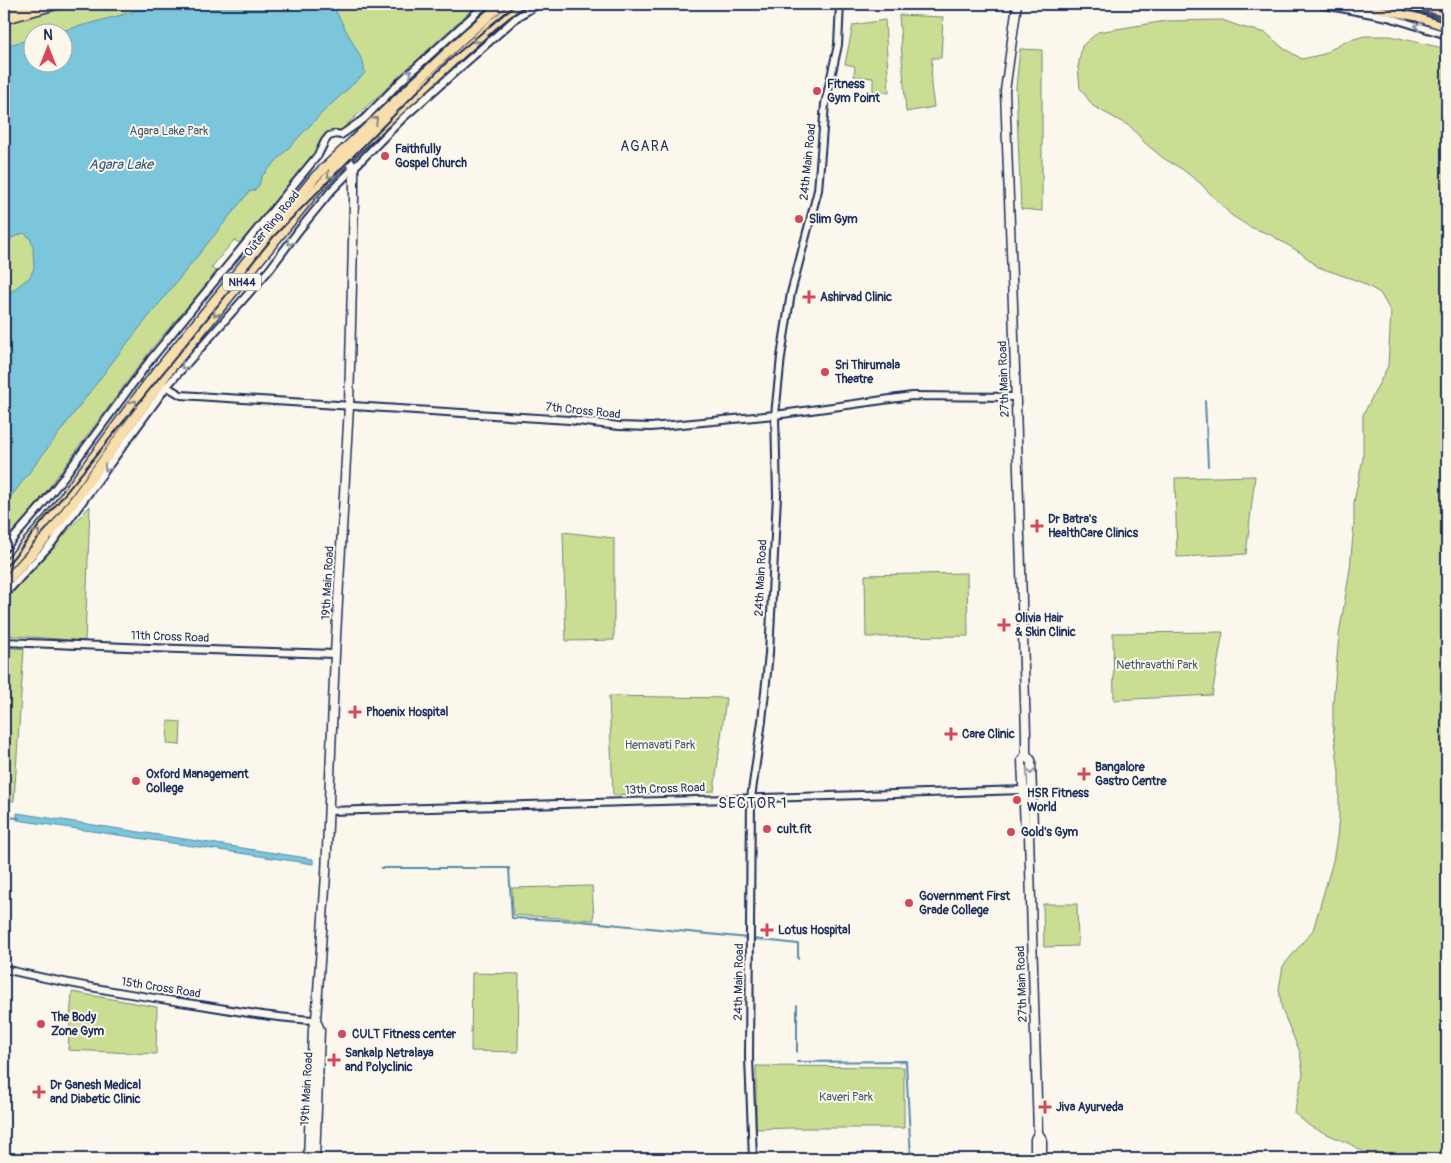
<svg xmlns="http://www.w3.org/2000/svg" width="1451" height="1163" viewBox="0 0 1451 1163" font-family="Pangolin,sans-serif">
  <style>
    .green { fill: #cade93; stroke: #728678; fill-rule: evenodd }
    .water { fill: #7bc6dc; stroke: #558aaa }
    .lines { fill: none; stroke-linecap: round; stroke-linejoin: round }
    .stream { stroke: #558aaa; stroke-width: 2 }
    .tertiary-casing { stroke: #1b2f5e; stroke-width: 10 }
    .secondary-casing { stroke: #1b2f5e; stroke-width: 11 }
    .primary-casing { stroke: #1b2f5e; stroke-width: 12 }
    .trunk-casing { stroke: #1b2f5e; stroke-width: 12 }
    .tertiary { stroke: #fbf7ec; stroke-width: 6 }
    .secondary { stroke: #fbf7ec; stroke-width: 8 }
    .primary { stroke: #f8deab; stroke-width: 9 }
    .trunk { stroke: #f8deab; stroke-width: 9 }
    .rail { stroke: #1b2f5e; stroke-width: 2 }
    .oneway { stroke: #8b93a5 }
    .oneway2 { stroke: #8a8684 }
    .poi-dot { fill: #d1495b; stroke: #fbf7ec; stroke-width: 2 }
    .labels { text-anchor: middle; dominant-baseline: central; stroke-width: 4; stroke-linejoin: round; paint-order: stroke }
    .shield { fill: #fbf7ec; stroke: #5e6b89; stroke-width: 1 }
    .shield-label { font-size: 11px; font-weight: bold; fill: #1b2f5e }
    .poi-label { font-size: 12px; font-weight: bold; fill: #1b2f5e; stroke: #fbf7ec; text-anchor: start }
    .park-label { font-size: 12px; fill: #475b6b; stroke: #fbf7ec }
    .street-label { font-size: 12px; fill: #1b2f5e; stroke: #fbf7ec }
    .neighbourhood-label { font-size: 14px; letter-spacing: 1px; fill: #1b2f5e; stroke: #fbf7ec }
    .water-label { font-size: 14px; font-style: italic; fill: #33557e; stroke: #fbf7ec }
    .quarter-label { font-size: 15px; letter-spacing: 1px; fill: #1b2f5e; stroke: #fbf7ec }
  </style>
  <rect width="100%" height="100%" fill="#fbf7ec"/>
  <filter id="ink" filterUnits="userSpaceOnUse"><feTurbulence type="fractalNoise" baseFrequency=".02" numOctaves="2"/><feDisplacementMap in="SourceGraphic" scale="10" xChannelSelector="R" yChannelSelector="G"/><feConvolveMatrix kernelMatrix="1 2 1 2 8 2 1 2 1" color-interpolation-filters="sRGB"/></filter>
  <g filter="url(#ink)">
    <path class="green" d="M76 4H478L341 130C327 130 319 139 318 152L241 244 234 240 211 268 217 272 153 347 33 509 4 541V23ZM32 32H62V62H32Z
      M899 15 943 17 941 58H932L931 85 934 107 906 112Z
      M885 20 889 93 873 91V78L854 76 855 66 845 64 853 25Z
      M1222 20 1242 27 1266 33 1283 48 1302 59 1324 54 1343 42 1365 36H1390L1447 49V186L1445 193 1447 196V1159H1375L1350 1144 1311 1127 1294 1113 1303 1074 1300 1052 1282 1010 1279 989 1283 966 1313 930 1333 861 1337 837 1339 816V772L1333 726V703L1339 635 1350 569 1354 524V502L1363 458V415L1388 366 1391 312 1380 293 1361 282 1318 267 1301 253 1269 234 1250 227 1231 215 1200 183 1182 169 1163 158 1145 143 1131 127 1093 106 1080 88 1078 67 1082 46 1098 32 1166 21Z
      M1020 49 1042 50V211L1021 209 1016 87Z
      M1255 476 1246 554 1177 557 1175 478Z
      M90 506 85 641 4 635V598L34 569Z
      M563 532 614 538V640L566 641Z
      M967 573 968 636 866 637 865 575Z
      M1223 632 1212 695 1114 700 1113 633Z
      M4 647 24 649 14 801H4Z
      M609 696 726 698 714 791 613 795Z
      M168 721 181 722 180 745 167 744Z
      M592 886 594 920 513 915 512 888Z
      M1043 904H1077L1078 946 1044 947Z
      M472 973 519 974 518 1052 471 1051Z
      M72 992 157 1007 156 1054 68 1050Z
      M756 1066 904 1067V1128H791L756 1129Z"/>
    <path class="water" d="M162 4H332L363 62 365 73 322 113 261 177C260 185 258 190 249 192L117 356 4 506V297L30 277 34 268 33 247 30 238 24 233 4 241V46L32 39V62H62V32H58Z
      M17 813 313 859V864L17 820Z"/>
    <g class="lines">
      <path class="stream" d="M1205 401 1208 466
        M4 817 19 818
        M381 868H509L512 918 580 921 748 938
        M753 939 798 944V959
        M797 1052V1005
        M797 1062 906 1061 911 1159"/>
      <defs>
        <path id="tertiary" d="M1319 4 1388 17 1447 35
          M152 378 181 395 569 420 619 426 651 427 775 415 912 396 1016 397
          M4 549 38 510 63 478 151 359 318 155 325 141 329 136 336 134 341 135 364 119 399 83 486 4
          M4 595 52 543 167 386 270 269 299 230 331 191 403 118 516 18 538 4
          M4 642 150 648 335 654
          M329 811 1027 790
          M4 969C71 985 138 996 207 1006 243 1012 280 1019 316 1020
          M753 1159 749 1058 751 798 762 721 769 653 777 496 775 415 781 357 791 293 818 190 825 104 838 45 840 4"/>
        <path id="secondary" d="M1017 4 1005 91 1013 305 1026 734V754L1022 760 1025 829 1029 835
          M1026 754 1031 760 1033 829 1029 835 1038 1133 1035 1139V1159
          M1038 1133 1042 1139V1159
          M4 1159H13
          M308 1159 313 1028 316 1020 326 874 335 654 349 406 354 200V168L344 155
          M315 1159 320 1030 316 1020"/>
        <path id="primary" d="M4 11 29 4
          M4 19 58 4"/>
        <path id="trunk" d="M1362 4 1417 16 1447 26
          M1421 4 1447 13
          M4 569 48 519 152 378 315 177 465 36 502 4
          M4 584 52 531 170 369 316 190 355 150 493 24 518 4"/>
      </defs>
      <use href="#tertiary" class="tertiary-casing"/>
      <use href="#secondary" class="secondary-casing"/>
      <use href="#primary" class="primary-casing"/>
      <use href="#trunk" class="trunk-casing"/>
      <use href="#tertiary" class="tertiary"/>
      <use href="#secondary" class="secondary"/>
      <use href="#primary" class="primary"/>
      <use href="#trunk" class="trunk"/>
      <path class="rail" d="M1374 4 1419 13 1447 23
        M4 569 274 236 447 62 516 4"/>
    </g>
    <defs><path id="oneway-chevron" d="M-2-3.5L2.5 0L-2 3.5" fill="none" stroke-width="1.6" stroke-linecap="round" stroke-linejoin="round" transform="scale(1.25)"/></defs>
    <g class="oneway">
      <use href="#oneway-chevron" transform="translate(1418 26) rotate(-163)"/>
      <use href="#oneway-chevron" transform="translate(409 73) rotate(-42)"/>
      <use href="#oneway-chevron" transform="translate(290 242) rotate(126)"/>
      <use href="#oneway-chevron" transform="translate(184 366) rotate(131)"/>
      <use href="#oneway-chevron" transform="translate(107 468) rotate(126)"/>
      <use href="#oneway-chevron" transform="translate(1031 771) rotate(88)"/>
    </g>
    <g class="oneway2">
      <use href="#oneway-chevron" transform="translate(475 40) rotate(138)"/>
      <use href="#oneway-chevron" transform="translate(375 120) rotate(-43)"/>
      <use href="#oneway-chevron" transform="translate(330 175) rotate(133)"/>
      <use href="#oneway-chevron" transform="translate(216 313) rotate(129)"/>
      <use href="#oneway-chevron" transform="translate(134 403) rotate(-54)"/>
      <use href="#oneway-chevron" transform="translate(37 533) rotate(-49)"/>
    </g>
  </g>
  <g class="poi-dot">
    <circle cx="817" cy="91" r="5"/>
    <circle cx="385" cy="156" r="5"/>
    <circle cx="799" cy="219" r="5"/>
    <path d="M806.5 289.5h5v5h5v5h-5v5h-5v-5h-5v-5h5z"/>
    <circle cx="825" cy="372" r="5"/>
    <path d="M1034.5 518.5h5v5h5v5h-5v5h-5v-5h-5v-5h5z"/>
    <path d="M1001.5 617.5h5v5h5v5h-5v5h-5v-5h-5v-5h5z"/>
    <path d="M352.5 704.5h5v5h5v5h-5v5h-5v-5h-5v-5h5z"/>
    <path d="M948.5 726.5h5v5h5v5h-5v5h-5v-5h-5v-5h5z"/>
    <path d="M1081.5 766.5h5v5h5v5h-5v5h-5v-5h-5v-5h5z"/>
    <circle cx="136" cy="781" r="5"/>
    <circle cx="1017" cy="800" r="5"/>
    <circle cx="767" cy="829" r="5"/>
    <circle cx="1011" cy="832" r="5"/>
    <circle cx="909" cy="903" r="5"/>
    <path d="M764.5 922.5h5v5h5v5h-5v5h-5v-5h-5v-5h5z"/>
    <circle cx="41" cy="1024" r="5"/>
    <circle cx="342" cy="1034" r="5"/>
    <path d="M331.5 1052.5h5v5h5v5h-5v5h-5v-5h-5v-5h5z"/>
    <path d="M36.5 1084.5h5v5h5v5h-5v5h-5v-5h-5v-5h5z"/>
    <path d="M1042.5 1099.5h5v5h5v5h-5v5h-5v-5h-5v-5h5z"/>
  </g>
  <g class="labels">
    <rect class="shield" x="223" y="273.5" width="38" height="17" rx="4"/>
    <g class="shield-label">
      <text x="242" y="282">NH44</text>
    </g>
    <g class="poi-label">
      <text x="827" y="84">Fitness<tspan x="827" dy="14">Gym Point</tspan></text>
      <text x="395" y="149">Faithfully<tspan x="395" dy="14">Gospel Church</tspan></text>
      <text x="809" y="219">Slim Gym</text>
      <text x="820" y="297">Ashirvad Clinic</text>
      <text x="835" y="365">Sri Thirumala<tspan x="835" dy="14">Theatre</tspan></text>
      <text x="1048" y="519">Dr Batra's<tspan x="1048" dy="14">HealthCare Clinics</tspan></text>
      <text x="1015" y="618">Olivia Hair<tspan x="1015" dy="14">&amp; Skin Clinic</tspan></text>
      <text x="366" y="712">Phoenix Hospital</text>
      <text x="962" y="734">Care Clinic</text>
      <text x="1095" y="767">Bangalore<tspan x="1095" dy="14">Gastro Centre</tspan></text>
      <text x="146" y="774">Oxford Management<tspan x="146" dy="14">College</tspan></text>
      <text x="1027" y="793">HSR Fitness<tspan x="1027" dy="14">World</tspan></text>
      <text x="777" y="829">cult.fit</text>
      <text x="1021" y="832">Gold's Gym</text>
      <text x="919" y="896">Government First<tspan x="919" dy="14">Grade College</tspan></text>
      <text x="778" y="930">Lotus Hospital</text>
      <text x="51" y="1017">The Body<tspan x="51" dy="14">Zone Gym</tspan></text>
      <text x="352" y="1034">CULT Fitness center</text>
      <text x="345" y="1053">Sankalp Netralaya<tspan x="345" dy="14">and Polyclinic</tspan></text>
      <text x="50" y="1085">Dr Ganesh Medical<tspan x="50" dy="14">and Diabetic Clinic</tspan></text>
      <text x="1056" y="1107">Jiva Ayurveda</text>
    </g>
    <g class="park-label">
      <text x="169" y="131">Agara Lake Park</text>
      <text x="1157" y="665">Nethravathi Park</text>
      <text x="660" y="745">Hemavati Park</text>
      <text x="846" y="1097">Kaveri Park</text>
    </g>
    <g class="street-label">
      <text transform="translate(808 162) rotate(-84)">24th Main Road</text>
      <text transform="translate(272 224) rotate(-51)">Outer Ring Road</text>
      <text transform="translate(1004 379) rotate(-92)">27th Main Road</text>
      <text transform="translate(583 411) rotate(6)">7th Cross Road</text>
      <text transform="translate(761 578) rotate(-87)">24th Main Road</text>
      <text transform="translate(328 583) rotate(-87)">19th Main Road</text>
      <text transform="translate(170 637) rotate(2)">11th Cross Road</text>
      <text transform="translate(665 789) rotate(-2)">13th Cross Road</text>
      <text transform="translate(739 982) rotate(-89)">24th Main Road</text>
      <text transform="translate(1022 984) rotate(-92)">27th Main Road</text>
      <text transform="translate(161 988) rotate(9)">15th Cross Road</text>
      <text transform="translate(307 1089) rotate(-87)">19th Main Road</text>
    </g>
    <g class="neighbourhood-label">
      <text x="645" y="146">AGARA</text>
    </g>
    <g class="water-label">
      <text x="121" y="164">Agara Lake</text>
    </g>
    <g class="quarter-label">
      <text x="753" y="803">SECTOR 1</text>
    </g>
  </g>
  <rect width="1451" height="1163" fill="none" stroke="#fbf7ec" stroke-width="20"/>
  <rect x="10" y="10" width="1431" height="1143" fill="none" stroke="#1b2f5e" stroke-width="2" filter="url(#ink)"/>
  <g transform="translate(48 48)"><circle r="24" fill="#fbf7ec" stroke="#a1a7b3"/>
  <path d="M0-4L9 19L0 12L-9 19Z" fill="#d1495b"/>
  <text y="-8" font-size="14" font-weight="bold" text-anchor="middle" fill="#1b2f5e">N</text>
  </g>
</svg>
